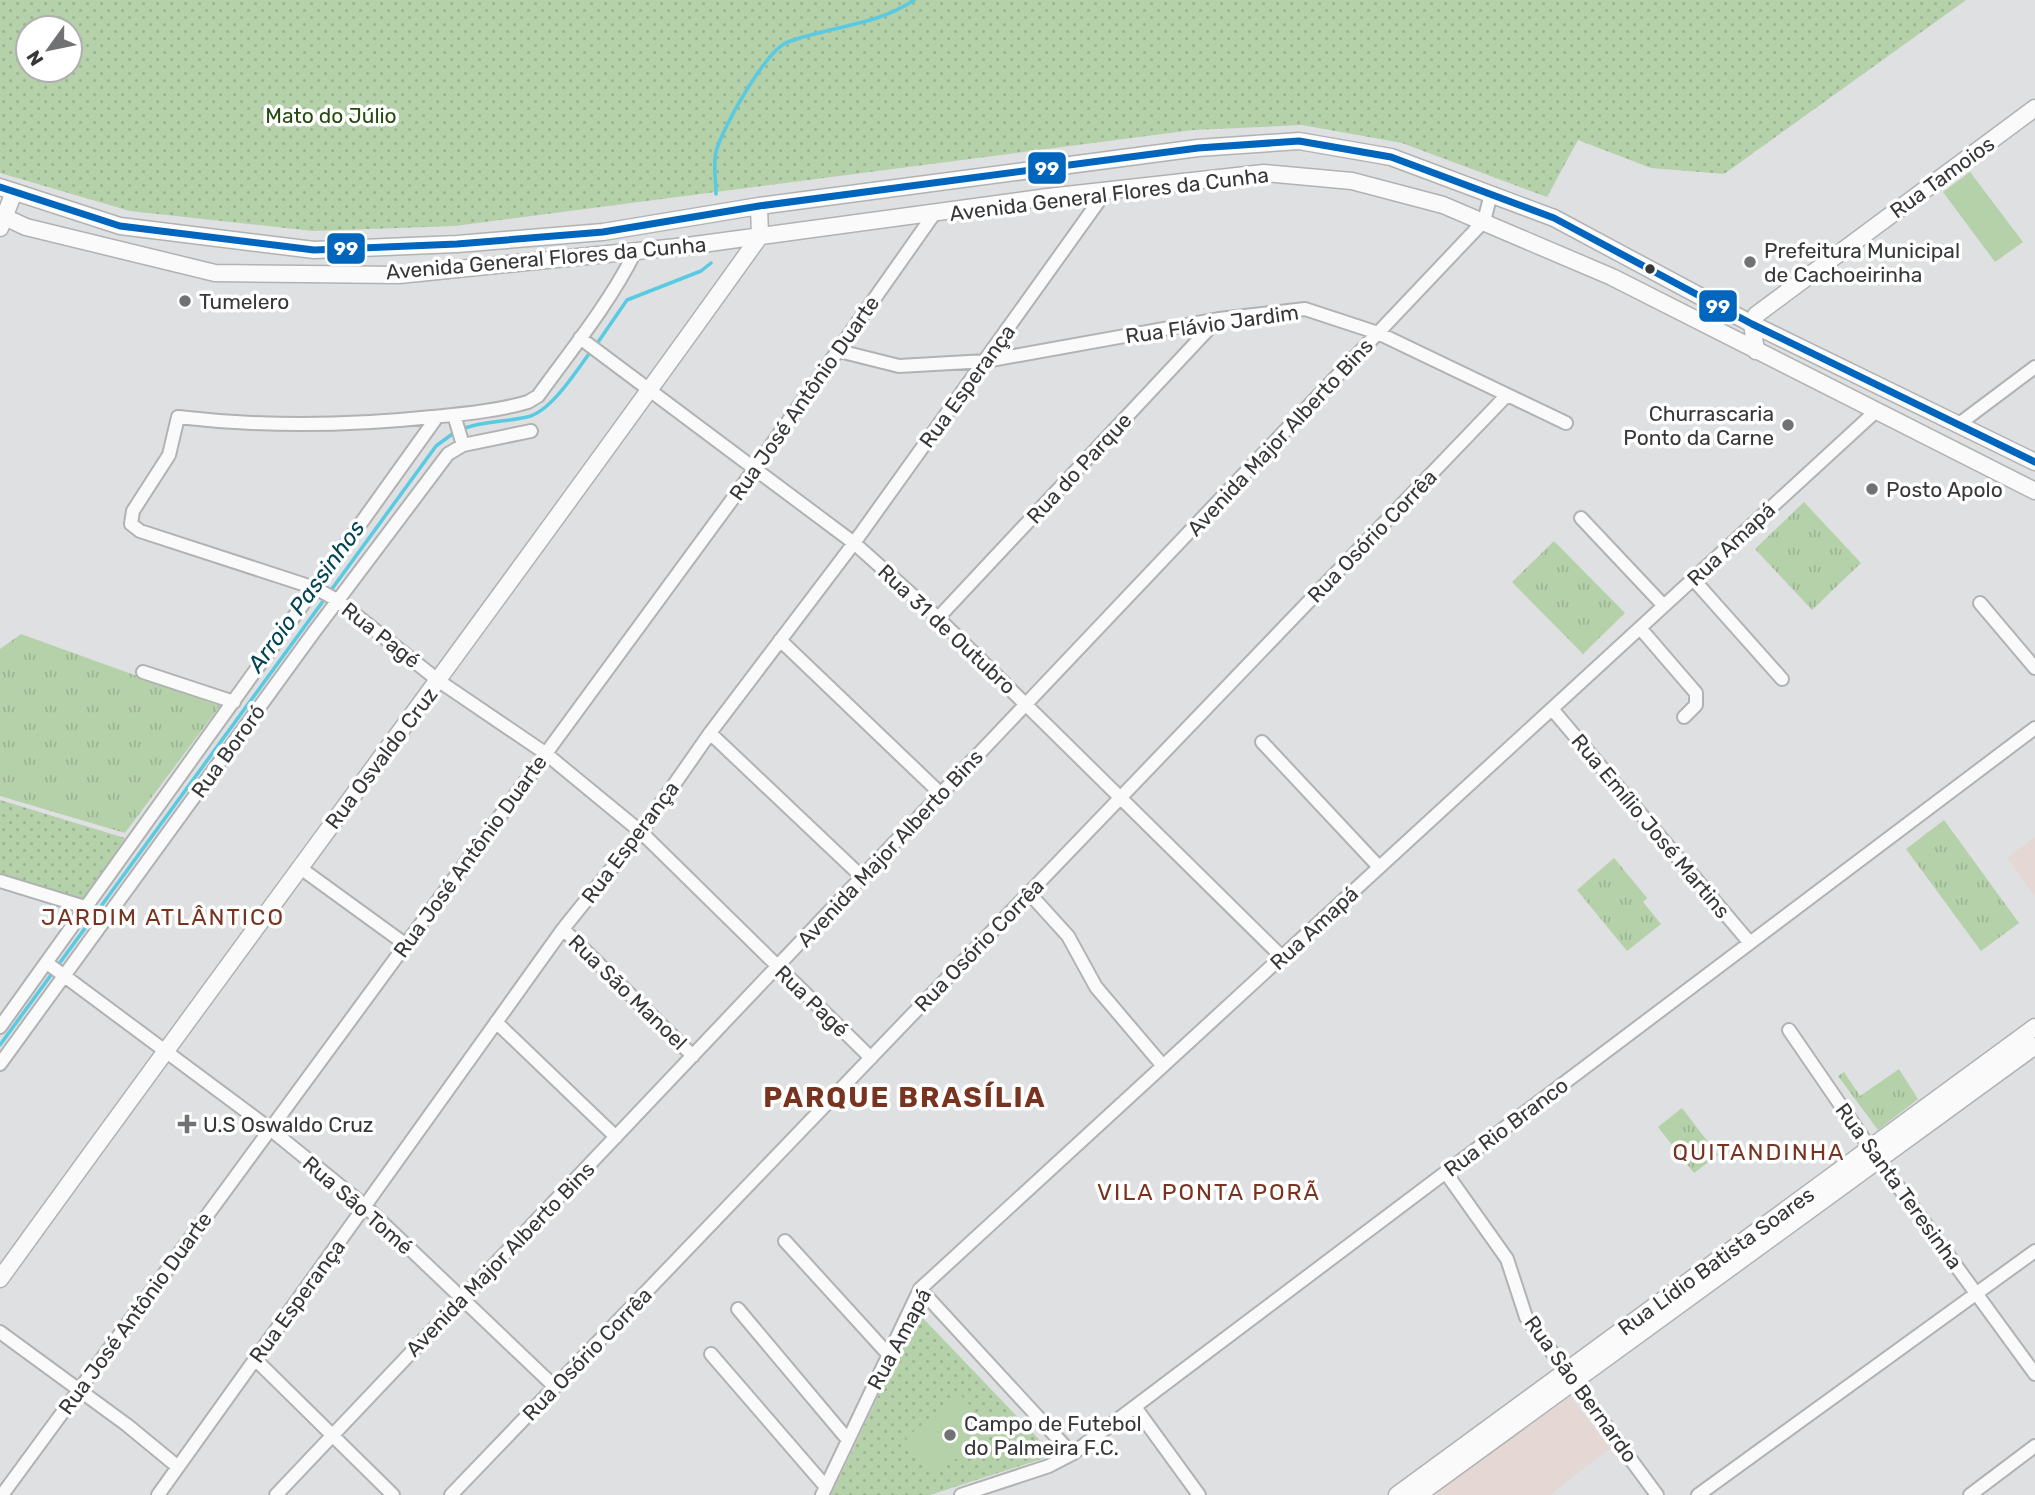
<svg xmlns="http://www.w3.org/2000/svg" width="2035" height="1495" viewBox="0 0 2035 1495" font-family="Rubik,sans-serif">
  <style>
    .education { fill: #e4d7d4 }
    .grass { fill: url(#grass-tufts) }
    .park { fill: url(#park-dots); fill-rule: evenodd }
    .pitch { fill: #b5d1aa }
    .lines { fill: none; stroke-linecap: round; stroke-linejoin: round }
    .stream { stroke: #59cae2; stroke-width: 3.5 }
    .minor-casing { stroke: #b1b2b3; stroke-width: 16 }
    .major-casing { stroke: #b1b2b3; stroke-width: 19 }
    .minor { stroke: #fafafa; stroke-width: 12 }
    .major { stroke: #fafafa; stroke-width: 16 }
    .bus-1-casing { stroke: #fff; stroke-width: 12 }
    .bus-1 { stroke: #0065bd; stroke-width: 7 }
    .poi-dot { fill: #717273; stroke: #fff; stroke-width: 2.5 }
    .bus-dot { fill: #363738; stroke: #fff; stroke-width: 2.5 }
    .labels { text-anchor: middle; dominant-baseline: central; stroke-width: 7; stroke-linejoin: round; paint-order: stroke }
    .park-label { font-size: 21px; fill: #254a10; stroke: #fff }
    .street-label { font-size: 21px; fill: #363738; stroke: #fff }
    .poi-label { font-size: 21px; fill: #363738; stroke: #fff; text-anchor: start }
    .water-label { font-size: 23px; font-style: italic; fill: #004352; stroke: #fff }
    .neighbourhood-label { font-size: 23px; letter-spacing: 2px; fill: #783421; stroke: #fff }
    .district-label { font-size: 28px; font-weight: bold; letter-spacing: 2px; fill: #783421; stroke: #fff }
    .line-badge { stroke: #fff; stroke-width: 2.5 }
    .badge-label { font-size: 19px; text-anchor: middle; font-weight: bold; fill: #fff }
  </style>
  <defs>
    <pattern id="grass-tufts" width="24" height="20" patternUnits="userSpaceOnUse" patternTransform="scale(1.75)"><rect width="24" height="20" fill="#b5d1aa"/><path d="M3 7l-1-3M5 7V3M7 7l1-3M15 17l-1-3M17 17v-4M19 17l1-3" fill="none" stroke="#9cb493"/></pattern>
    <pattern id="park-dots" width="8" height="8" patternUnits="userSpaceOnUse" patternTransform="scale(1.75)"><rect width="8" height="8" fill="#b5d1aa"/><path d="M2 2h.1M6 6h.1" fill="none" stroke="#9cb493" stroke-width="1.8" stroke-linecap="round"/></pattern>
  </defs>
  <rect width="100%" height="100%" fill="#dee0e1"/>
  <path class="education" d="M2035 837V896L2007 858Z
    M1568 1394 1610 1448 1550 1495H1435Z"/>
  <path class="grass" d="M1804 502 1861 563 1812 610 1755 549Z
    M1554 541 1625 613 1583 654 1512 582Z
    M21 634 220 706 125 833 0 796V649Z
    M1944 820 2019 923 1981 951 1906 849Z
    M1614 858 1647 898 1643 902 1661 924 1627 951 1577 890Z
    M1899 1069 1918 1099 1878 1130 1838 1076 1844 1072 1860 1096Z
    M1682 1108 1718 1155 1694 1173 1658 1127Z"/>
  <path class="park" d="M0 0H1966L1724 174 1651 168 1578 140 1547 197 1402 143 1302 125 1193 130 455 226 313 231 130 211 0 173ZM70 28V70H28V28Z
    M0 800 125 838 85 901 0 873Z
    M918 1313 1054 1455 930 1495H831Z"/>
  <path class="pitch" d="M1970 172 2023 242 1995 262 1943 192Z
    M959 1393 993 1431 934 1475 906 1438Z"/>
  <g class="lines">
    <path class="stream" d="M716 194C716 181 713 165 716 152 722 128 766 50 788 42 830 26 876 26 914 0
      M596 345 627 300 701 271 711 263
      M462 429C483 421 505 422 527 417 551 412 577 370 591 351
      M0 1045 436 446 455 432"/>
    <defs>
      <path id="minor" d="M635 252C609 304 572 349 538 396L528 402C497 411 463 414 432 417 347 426 263 427 178 417L169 455 133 511 131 524 140 531 315 588 337 600 439 681 545 753 641 832 871 1058
        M580 338 854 543 938 618 1282 957
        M839 351 899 366 986 361 1219 319 1305 309 1378 333 1566 423
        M454 415 463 445
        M1959 424 2035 367
        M1581 518 1664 606
        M1693 579 1782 679
        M1980 603 2035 668
        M938 618 1218 319
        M1640 628 1696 693V705L1684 717
        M780 640 941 794
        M143 672 234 702
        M1552 709 1750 943
        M710 733 862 877
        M1262 742 1379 867
        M299 867 405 944
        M0 881 88 908
        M1029 893 1068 936 1096 987 1163 1066
        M563 929 693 1056
        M47 963 270 1129 365 1206 555 1387
        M496 1022 616 1137
        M0 1027 437 417
        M1789 1030 1870 1148 2035 1374
        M0 1064 314 632 448 454 463 445 531 431
        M1446 1173 1507 1259 1526 1317 1657 1495
        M785 1241 888 1354
        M920 1289 1072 1454
        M738 1309 848 1440
        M0 1332 127 1425 178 1467
        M711 1354 826 1487
        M255 1359 393 1495
        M1135 1407 1199 1495
        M2 1495 756 467 934 214
        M158 1495 563 929 641 832 710 733 854 543 1106 191
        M276 1495 1484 221 1491 194
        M451 1495 1507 395
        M822 1495 920 1289 1875 412
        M961 1495 1049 1466 1072 1454 2035 728
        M1698 1495 2035 1251
        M1970 1495 2035 1446"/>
      <path id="major" d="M0 187 120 226 314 250 457 244 603 232 759 206 1198 148 1299 141 1391 157 1554 218 1752 324 2035 462
        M0 215 26 227 215 273 399 275 687 246 1048 197 1264 173 1352 181 1443 205 1612 277 2035 491
        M0 228 14 192
        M1756 351 1752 324 1756 315 2035 108
        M0 1279C252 930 510 586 760 236L759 206
        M1397 1495 2035 1027
        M1418 1495 2035 1046"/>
    </defs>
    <use href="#minor" class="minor-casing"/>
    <use href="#major" class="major-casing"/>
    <use href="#minor" class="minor"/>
    <use href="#major" class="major"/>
    <defs>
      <path id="bus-1" d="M0 187 120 226 314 250 457 244 603 232 759 206 1198 148 1299 141 1391 157 1554 218 1752 324 2035 462"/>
    </defs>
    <use href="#bus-1" class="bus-1-casing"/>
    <use href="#bus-1" class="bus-1"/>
  </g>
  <g class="poi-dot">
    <circle cx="1750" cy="262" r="7"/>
    <circle cx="185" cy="301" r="7"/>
    <circle cx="1788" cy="425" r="7"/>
    <circle cx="1872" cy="489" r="7"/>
    <path d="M183.5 1113.5h7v7h7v7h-7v7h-7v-7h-7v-7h7z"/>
    <circle cx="950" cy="1435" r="7"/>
  </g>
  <circle class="bus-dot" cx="1650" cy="269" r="6"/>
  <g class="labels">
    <g class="park-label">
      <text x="331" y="115">Mato do Júlio</text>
    </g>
    <g class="street-label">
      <text transform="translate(1942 177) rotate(-36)">Rua Tamoios</text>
      <text transform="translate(1109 194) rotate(-7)">Avenida General Flores da Cunha</text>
      <text transform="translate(546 258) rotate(-5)">Avenida General Flores da Cunha</text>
      <text transform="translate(1212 324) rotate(-8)">Rua Flávio Jardim</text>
      <text transform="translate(967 386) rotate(-54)">Rua Esperança</text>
      <text transform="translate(804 398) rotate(-55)">Rua José Antônio Duarte</text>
      <text transform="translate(1280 437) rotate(-47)">Avenida Major Alberto Bins</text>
      <text transform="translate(1079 468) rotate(-47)">Rua do Parque</text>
      <text transform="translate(1372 536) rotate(-46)">Rua Osório Corrêa</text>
      <text transform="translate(1731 544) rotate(-43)">Rua Amapá</text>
      <text transform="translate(947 629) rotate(43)">Rua 31 de Outubro</text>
      <text transform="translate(381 635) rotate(38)">Rua Pagé</text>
      <text transform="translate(228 751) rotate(-54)">Rua Bororó</text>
      <text transform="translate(381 758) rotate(-53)">Rua Osvaldo Cruz</text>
      <text transform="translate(1651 826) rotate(50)">Rua Emílio José Martins</text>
      <text transform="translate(630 842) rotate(-53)">Rua Esperança</text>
      <text transform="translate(890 848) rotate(-47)">Avenida Major Alberto Bins</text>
      <text transform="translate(470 856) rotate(-54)">Rua José Antônio Duarte</text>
      <text transform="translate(1314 928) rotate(-43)">Rua Amapá</text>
      <text transform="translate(979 945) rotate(-46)">Rua Osório Corrêa</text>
      <text transform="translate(628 992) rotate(44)">Rua São Manoel</text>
      <text transform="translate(812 1001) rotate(44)">Rua Pagé</text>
      <text transform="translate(1506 1127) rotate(-37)">Rua Rio Branco</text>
      <text transform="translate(1899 1186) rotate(54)">Rua Santa Teresinha</text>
      <text transform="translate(358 1205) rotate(41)">Rua São Tomé</text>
      <text transform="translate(500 1259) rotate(-46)">Avenida Major Alberto Bins</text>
      <text transform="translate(1716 1261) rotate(-36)">Rua Lídio Batista Soares</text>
      <text transform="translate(297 1301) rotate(-54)">Rua Esperança</text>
      <text transform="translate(135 1313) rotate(-54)">Rua José Antônio Duarte</text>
      <text transform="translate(899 1339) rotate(-62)">Rua Amapá</text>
      <text transform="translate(587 1354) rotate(-46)">Rua Osório Corrêa</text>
      <text transform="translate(1581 1389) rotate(54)">Rua São Bernardo</text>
    </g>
    <g class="poi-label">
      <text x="1764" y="250">Prefeitura Municipal<tspan x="1764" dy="24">de Cachoeirinha</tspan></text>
      <text x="199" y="301">Tumelero</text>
      <text x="1774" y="413" text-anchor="end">Churrascaria<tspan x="1774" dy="24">Ponto da Carne</tspan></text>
      <text x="1886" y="489">Posto Apolo</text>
      <text x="203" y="1124">U.S Oswaldo Cruz</text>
      <text x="964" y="1423">Campo de Futebol<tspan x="964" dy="24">do Palmeira F.C.</tspan></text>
    </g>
    <g class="water-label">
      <text transform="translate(306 596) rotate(-54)">Arroio Passinhos</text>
    </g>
    <g class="neighbourhood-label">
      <text x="163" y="917">JARDIM ATLÂNTICO</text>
      <text x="1759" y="1152">QUITANDINHA</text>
      <text x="1209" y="1192">VILA PONTA PORÃ</text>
    </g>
    <g class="district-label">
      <text x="905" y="1097">PARQUE BRASÍLIA</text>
    </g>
  </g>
  <g class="line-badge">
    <rect x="1027" y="151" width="40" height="34" rx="7" fill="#0065bd"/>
    <rect x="326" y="232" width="40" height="33" rx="7" fill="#0065bd"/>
    <rect x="1698" y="289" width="40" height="34" rx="7" fill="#0065bd"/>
  </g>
  <g class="badge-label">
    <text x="1047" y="175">99</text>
    <text x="346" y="255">99</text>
    <text x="1718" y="313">99</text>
  </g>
  <g transform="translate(49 49) rotate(237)"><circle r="33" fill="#ffffff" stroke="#afafaf" stroke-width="2"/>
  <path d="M0-5L12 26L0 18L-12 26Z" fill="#717273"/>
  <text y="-10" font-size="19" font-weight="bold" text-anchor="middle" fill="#363738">N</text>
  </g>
</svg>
